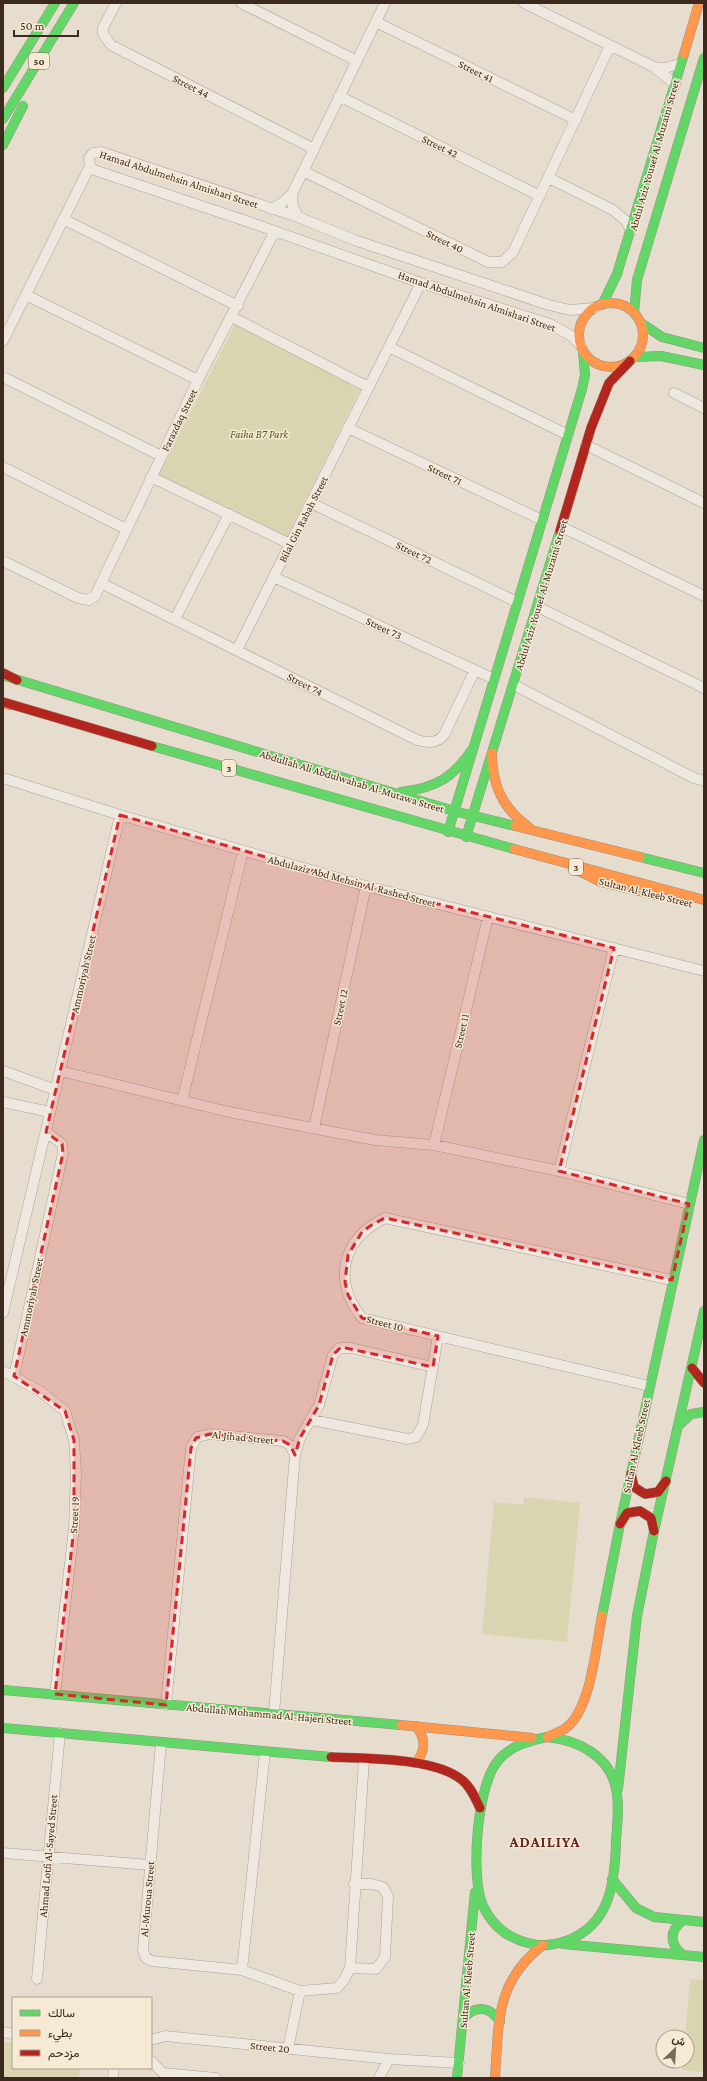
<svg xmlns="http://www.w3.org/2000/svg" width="707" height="2081" viewBox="0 0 707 2081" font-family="'Crimson Pro',Vazirmatn,serif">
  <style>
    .green { fill: #d8d5b0 }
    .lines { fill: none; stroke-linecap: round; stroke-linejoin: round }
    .street-casing { stroke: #aca297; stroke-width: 11 }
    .fast-casing { stroke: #9b9287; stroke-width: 10 }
    .slow-casing { stroke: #9b9287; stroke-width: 10 }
    .jam-casing { stroke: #9b9287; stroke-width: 10 }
    .street { stroke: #eee8e0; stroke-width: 10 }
    .fast { stroke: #63d668; stroke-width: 9 }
    .slow { stroke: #ff974d; stroke-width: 9 }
    .jam { stroke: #b3261e; stroke-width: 9 }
    .marked { fill: #d62828; fill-opacity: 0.2; stroke: #d62828; stroke-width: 3; stroke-dasharray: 8 5; stroke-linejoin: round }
    .labels { text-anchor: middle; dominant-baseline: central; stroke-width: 3; stroke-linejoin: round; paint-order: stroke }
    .shield { fill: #f7ead5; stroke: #746455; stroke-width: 1 }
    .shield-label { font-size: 10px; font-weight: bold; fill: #3c2a1e }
    .street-label { font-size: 11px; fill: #3c2a1e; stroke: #f7ead5 }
    .park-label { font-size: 11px; font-style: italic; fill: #505924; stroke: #f7ead5 }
    .district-label { font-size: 15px; font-weight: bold; letter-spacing: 1px; fill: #6a251c; stroke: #f7ead5 }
  </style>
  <rect width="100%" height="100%" fill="#e6ddce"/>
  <path class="green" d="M236 322 360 390 287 537 158 477Z
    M524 1497 580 1503 567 1642 482 1634 494 1502 523 1505Z
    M690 1979 704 1980V2072L682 2070 683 2061H687V2037H685Z
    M3 2042 13 2043V2068H80L79 2078H3Z"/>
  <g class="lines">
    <defs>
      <path id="street" d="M116 3 103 28V34L111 45 314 149
        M241 3 357 61
        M524 3 654 67 675 84
        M376 22 576 120
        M654 67 664 68 680 64
        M339 96 540 196
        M303 171 488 262H502L513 252 610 46
        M549 178 613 210 626 221 631 231
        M292 194 293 206 298 217
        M271 209 282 203 292 194 385 3
        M63 219 238 306
        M26 295 198 380
        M232 317 368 387
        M3 341 90 166
        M581 345 570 335 550 324 421 283 249 222 94 170 90 166 89 158 93 153 101 152 298 217 357 241 549 305 570 310 595 308
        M389 347 568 435
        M3 377 161 456
        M674 393 704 408
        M348 428 542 520
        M586 445 704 503
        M3 467 126 529
        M151 477 290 544
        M311 503 517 602
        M562 527 704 596
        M3 561 78 598 89 600 95 596 198 380 275 231
        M274 577 494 679
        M101 583 417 740C427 743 436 744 444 735L475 670
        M538 607 704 688
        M175 619 229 514
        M237 650 421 283
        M514 685 694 778 704 781
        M3 778 120 815 366 886 704 971
        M3 1071 56 1090
        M60 1071 229 1112 375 1140 434 1145 559 1171 689 1204
        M182 1101 243 851
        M3 1102 50 1112
        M314 1128 366 886
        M434 1145 488 917
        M559 1171 614 948
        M3 1313 120 815
        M3 1371 40 1391 65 1411 74 1440 76 1473 74 1528 55 1694
        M14 1376 63 1153 62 1144 46 1132
        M649 1386 362 1318C332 1280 342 1239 385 1218L672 1280
        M312 1420 408 1439 416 1437 423 1425 438 1336
        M295 1455 300 1438 319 1405 333 1355 339 1348H351L433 1367
        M166 1705 191 1448 197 1437 210 1434 283 1441 290 1445 295 1455 274 1713
        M161 1743 143 1950 146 1958 152 1961 242 1970 300 1991 337 1988 344 1980 350 1968 364 1760
        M3 1853 150 1865
        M350 1968 376 1969 385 1957 388 1896 383 1887 372 1884H354
        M242 1970 265 1752
        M37 1979 60 1733
        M3 2032 13 2034
        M151 2040 165 2036 389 2059 459 2063
        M288 2049 300 1991
        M151 2061 163 2073 216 2078
        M113 2078 114 2068
        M379 2078 389 2059"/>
      <path id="fast" d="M3 88 55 3
        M3 119 74 3
        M3 145 23 106
        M602 305 617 274 684 54
        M634 313 637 280 704 58
        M641 323 662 337 704 348
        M635 357 661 356 704 365
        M5 676 454 811 515 826
        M152 746 514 849
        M401 792C437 788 454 777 474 747
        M448 832 582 389 585 375 583 351
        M466 837 560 531
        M640 857 704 873
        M678 1426 691 1414 704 1412
        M602 1616 620 1524 704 1140
        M3 1690 401 1725
        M3 1728 331 1757
        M547 1737C578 1740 610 1756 616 1789 620 1806 617 1824 616 1841 615 1881 611 1925 566 1941 554 1945 541 1947 528 1943 508 1938 492 1925 483 1906 470 1877 477 1787 497 1762 509 1746 528 1741 547 1737Z
        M618 1789 637 1616 654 1531 704 1311
        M612 1879 636 1908 654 1917 704 1922
        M683 1920C669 1931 669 1944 683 1955
        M563 1944 704 1957
        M464 2018C476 2004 491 2007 500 2022
        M457 2078 475 1892"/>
      <path id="slow" d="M684 54 699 3
        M579 335a32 32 0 1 1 64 0a32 32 0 1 1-64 0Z
        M3 703 9 705
        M492 753C492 786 503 809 530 828
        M515 826 640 857
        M514 849 704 900
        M579 871 601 882 660 896
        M401 1725 532 1738
        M416 1726C426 1739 426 1750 416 1763
        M547 1737C553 1734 561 1732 567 1727 591 1708 596 1646 602 1616
        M495 2078C499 2022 495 1982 543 1945"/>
      <path id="jam" d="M560 531 591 428 609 383 630 361
        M3 673 17 680
        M3 702 152 746
        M692 1368 704 1383
        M631 1474 634 1487 645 1494 658 1492 666 1481
        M620 1524 627 1513 640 1511 651 1518 654 1531
        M331 1757C366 1759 434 1757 462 1780 471 1787 475 1798 480 1808"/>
    </defs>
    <use href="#street" class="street-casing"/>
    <use href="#fast" class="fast-casing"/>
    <use href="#slow" class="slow-casing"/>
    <use href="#jam" class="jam-casing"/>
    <use href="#street" class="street"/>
    <use href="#fast" class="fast"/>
    <use href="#slow" class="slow"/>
    <use href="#jam" class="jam"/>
  </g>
  <path class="marked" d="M120 815 366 886 614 948 559 1171 689 1204 672 1280 385 1218 373 1224 362 1232 348 1255 345 1282 348 1295 362 1318 438 1336 433 1367 341 1347 333 1355 319 1405 300 1438 295 1455 290 1445 283 1441 210 1434 196 1438 191 1448 166 1705 55 1694 74 1528V1440L65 1411 14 1376 63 1153 62 1144 46 1132Z"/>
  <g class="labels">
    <g class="shield">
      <rect x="29" y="53" width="20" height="16" rx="3"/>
      <rect x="222" y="760" width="14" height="16" rx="3"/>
      <rect x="569" y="859" width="14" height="16" rx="3"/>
    </g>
    <g class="shield-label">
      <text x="39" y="61">50</text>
      <text x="229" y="768">3</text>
      <text x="576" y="867">3</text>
    </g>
    <g class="street-label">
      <text transform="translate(476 71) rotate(26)">Street 41</text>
      <text transform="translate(191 86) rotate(27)">Street 44</text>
      <text transform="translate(440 146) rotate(26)">Street 42</text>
      <text transform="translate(654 155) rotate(-74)">Abdul Aziz Yousef Al-Muzaini Street</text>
      <text transform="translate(179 179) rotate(18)">Hamad Abdulmehsin Almishari Street</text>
      <text transform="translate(445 241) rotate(26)">Street 40</text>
      <text transform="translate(477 301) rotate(19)">Hamad Abdulmehsin Almishari Street</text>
      <text transform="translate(179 420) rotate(-64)">Farazdaq Street</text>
      <text transform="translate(445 474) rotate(25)">Street 71</text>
      <text transform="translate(303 519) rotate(-63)">Bilal Gin Rabah Street</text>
      <text transform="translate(414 552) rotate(26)">Street 72</text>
      <text transform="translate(541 595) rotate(-73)">Abdul Aziz Yousef Al-Muzaini Street</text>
      <text transform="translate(384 628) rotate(25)">Street 73</text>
      <text transform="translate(305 684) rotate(27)">Street 74</text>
      <text transform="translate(352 781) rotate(17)">Abdullah Ali Abdulwahab Al-Mutawa Street</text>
      <text transform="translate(352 881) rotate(15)">Abdulaziz Abd Mehsin Al-Rashed Street</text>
      <text transform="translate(646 892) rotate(14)">Sultan Al-Kleeb Street</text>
      <text transform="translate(83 974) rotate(-77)">Ammoriyah Street</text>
      <text transform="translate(340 1007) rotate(-78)">Street 12</text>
      <text transform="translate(461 1031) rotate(-77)">Street 11</text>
      <text transform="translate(31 1297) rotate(-78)">Ammoriyah Street</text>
      <text transform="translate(385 1323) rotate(14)">Street 10</text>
      <text transform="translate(243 1437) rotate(6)">Al Jihad Street</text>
      <text transform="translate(636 1446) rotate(-78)">Sultan Al-Kleeb Street</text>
      <text transform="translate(74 1515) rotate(-87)">Street 19</text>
      <text transform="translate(269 1714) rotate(5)">Abdullah Mohammad Al-Hajeri Street</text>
      <text transform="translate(48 1856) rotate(-85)">Ahmad Lotfi Al-Sayed Street</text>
      <text transform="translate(147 1899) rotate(-85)">Al-Muroua Street</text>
      <text transform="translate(467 1980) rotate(-85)">Sultan Al-Kleeb Street</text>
      <text transform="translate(270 2047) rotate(6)">Street 20</text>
    </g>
    <g class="park-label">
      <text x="259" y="434">Faiha B7 Park</text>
    </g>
    <g class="district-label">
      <text x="545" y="1842">ADAILIYA</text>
    </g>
  </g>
  <rect width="707" height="2081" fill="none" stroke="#3c2a1e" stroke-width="8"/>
  <rect x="12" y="1997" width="140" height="72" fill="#f7ead5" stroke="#ac9d8c"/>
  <rect x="20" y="2010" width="20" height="6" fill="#63d668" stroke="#ac9d8c"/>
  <text x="48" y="2017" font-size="12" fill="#3c2a1e">سالك</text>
  <rect x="20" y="2030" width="20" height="6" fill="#ff974d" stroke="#ac9d8c"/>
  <text x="48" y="2037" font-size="12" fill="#3c2a1e">بطيء</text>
  <rect x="20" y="2050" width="20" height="6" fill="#b3261e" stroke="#ac9d8c"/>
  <text x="48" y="2057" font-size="12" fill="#3c2a1e">مزدحم</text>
  <g transform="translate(675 2049) rotate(25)"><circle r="19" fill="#f7ead5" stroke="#ac9d8c"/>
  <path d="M0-3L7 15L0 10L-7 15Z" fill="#78695c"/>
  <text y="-6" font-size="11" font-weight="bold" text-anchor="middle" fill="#3c2a1e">ش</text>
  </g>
  <path d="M14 30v6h64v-6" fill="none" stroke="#3c2a1e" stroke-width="2"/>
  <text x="20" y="30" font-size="12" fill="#3c2a1e" stroke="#f7ead5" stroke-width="3" paint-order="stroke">50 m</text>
</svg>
